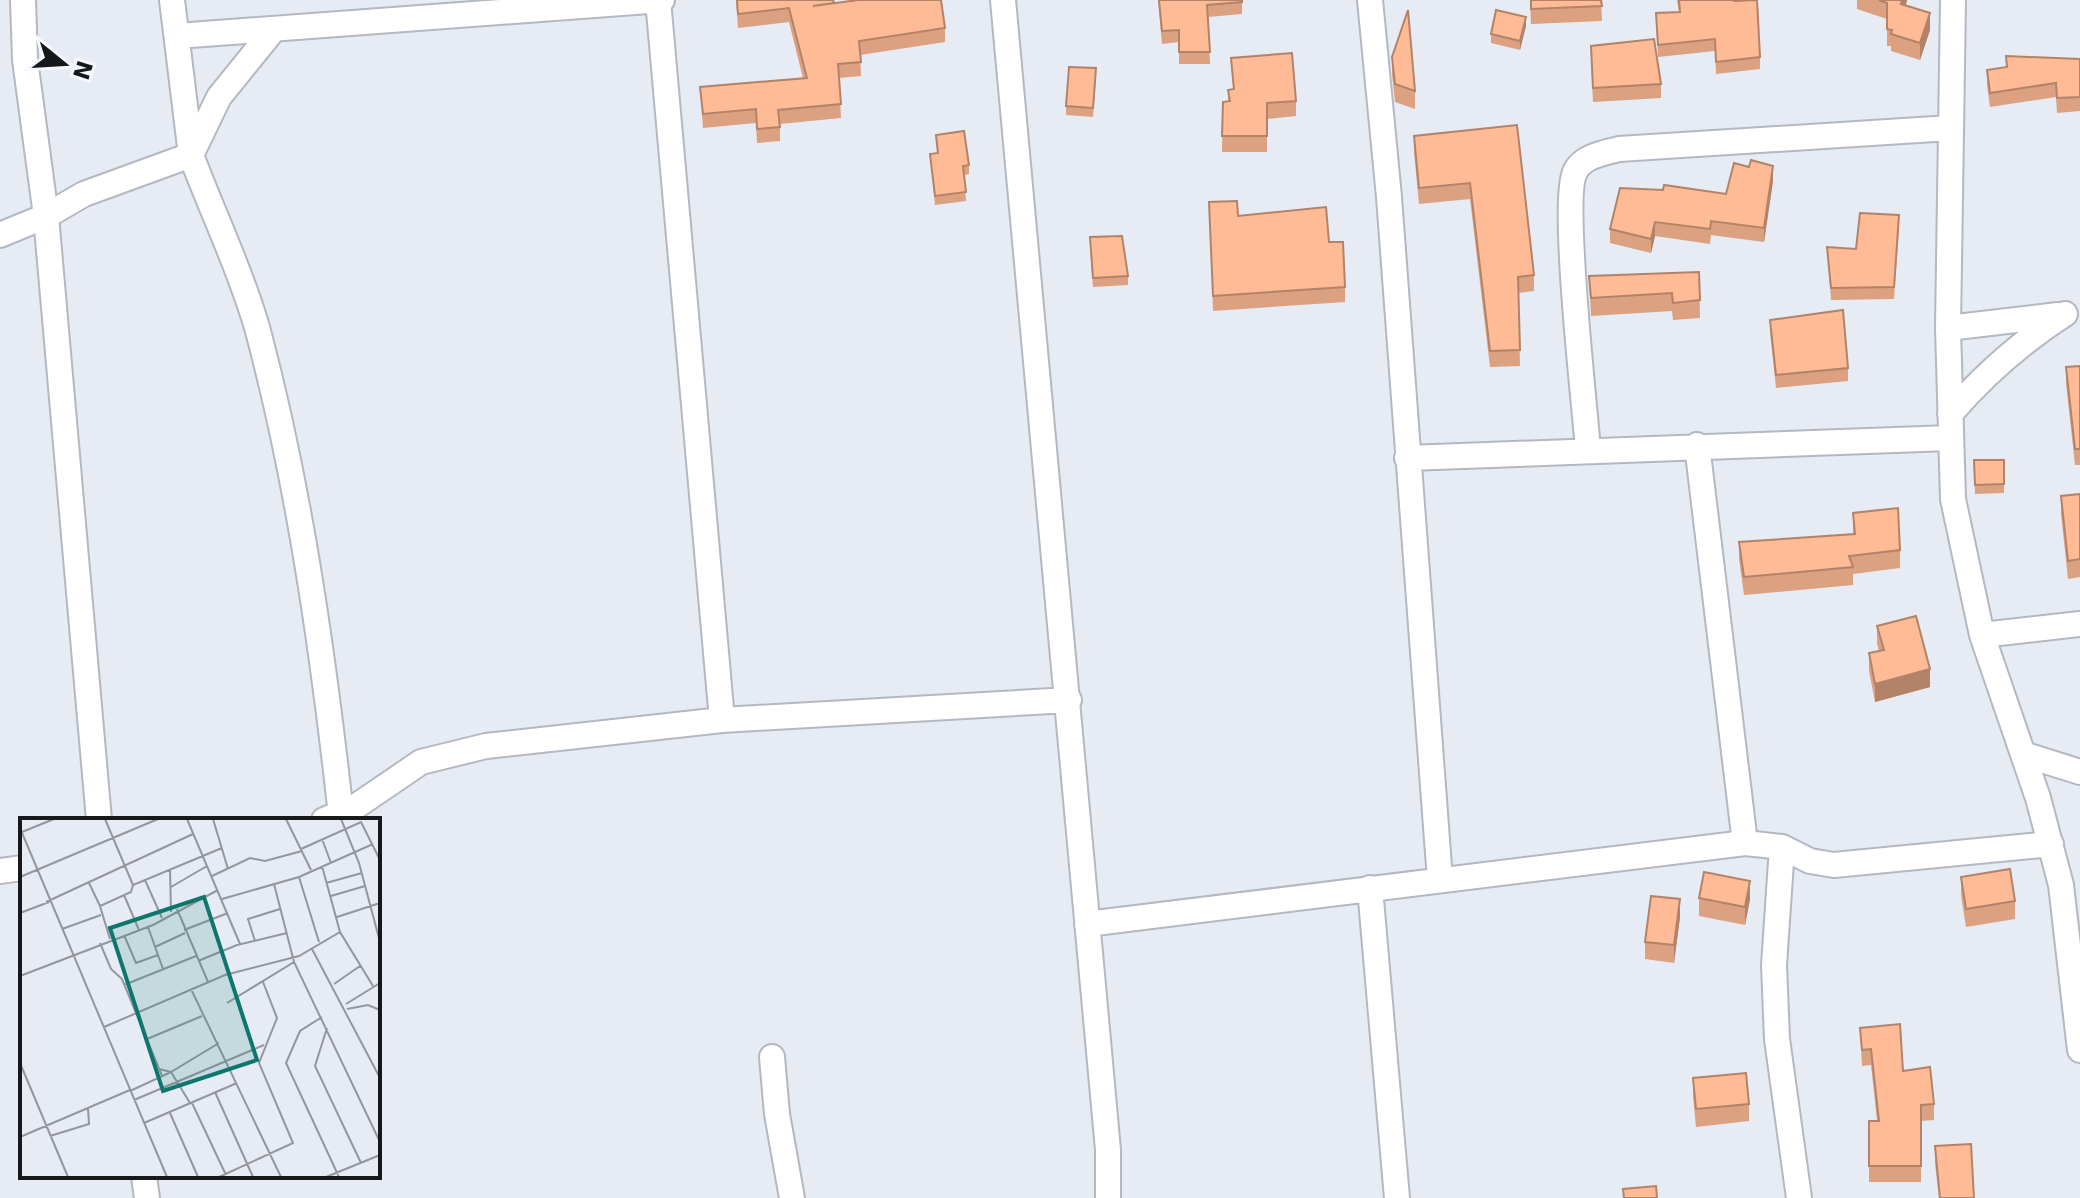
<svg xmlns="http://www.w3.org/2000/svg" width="2080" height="1198" viewBox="0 0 2080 1198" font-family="'DejaVu Sans',sans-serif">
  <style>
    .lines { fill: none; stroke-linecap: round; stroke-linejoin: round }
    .minor-casing { stroke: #b3b8c1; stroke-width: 28 }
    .minor { stroke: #fff; stroke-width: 24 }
    .wall { fill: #dba180 }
    .shaded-wall { fill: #b28368 }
    .building { fill: #ffbb95; stroke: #b28368; stroke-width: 2 }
    .inset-road { fill: none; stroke: #93979d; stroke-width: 2 }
    .view { fill: #0f766e; fill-opacity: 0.15; stroke: #0f766e; stroke-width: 4 }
    .inset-edge { fill: none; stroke: #16181b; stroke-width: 4 }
  </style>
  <rect width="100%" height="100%" fill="#e6ebf4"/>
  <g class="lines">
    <defs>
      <path id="minor" d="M23 0 25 60 46 216 99 820
        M658 0 722 720
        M1003 0 1108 1150V1198
        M1370 0 1389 197 1440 880
        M1953 0 1948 328 1953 499 1982 635 2038 798 2061 885 2080 1050
        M274 29 219 97 191 155C212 211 242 274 258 331 300 489 323 653 341 815
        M177 36 662 0
        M0 235 46 216 84 194 191 155 172 0
        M1948 328 2058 315
        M1950 414C1984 375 2021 342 2065 314
        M1697 445 1745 843
        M1588 450C1585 407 1560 195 1576 170 1584 156 1604 153 1619 149L1950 128
        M1407 458 1950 438
        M1982 635 2080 624
        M2023 754 2080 772
        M324 820 355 807 421 762 486 746 722 720 1069 700
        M1782 847 1774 965 1777 1039 1799 1198
        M0 871 22 868
        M1370 888 1397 1198
        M1087 924 1745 843 1782 847 1810 861 1834 865 2051 844
        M772 1057 777 1114 792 1198
        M144 1176 147 1198"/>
    </defs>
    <use href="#minor" class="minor-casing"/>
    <use href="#minor" class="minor"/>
  </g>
  <path class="wall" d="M736 0H833L834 3 945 28V42L860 55 861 76 839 78 841 118 780 124V141L757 143 756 123 703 128 700 87 803 78 789 22 738 28Z
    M1158 0H1242V14L1208 17 1210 64H1179V42L1162 44Z
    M1530 0H1601L1602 21 1531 24Z
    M1677 0H1734L1760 57V69L1716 74 1715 51 1658 57 1656 13 1679 12Z
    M1857 0H1907L1906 5 1930 30 1920 60 1891 51V46H1887V19L1857 9Z
    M1526 26 1520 50 1491 43V34Z
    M2006 56 2080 59V111L2057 113 2056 97 1990 107 1987 85V70L2006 68Z
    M1392 57 1415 91V109L1395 102 1392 75Z
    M1231 58 1296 101V116L1267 119V152H1222L1223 102 1228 101V90L1233 89Z
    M1591 60 1661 84V98L1593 102Z
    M1096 77 1093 117 1066 115V106Z
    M1517 125 1534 275V291L1518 293 1520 366 1490 367 1470 199 1419 204 1414 152V136Z
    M936 135 969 165V174L964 175 966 201 935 205 930 154 937 153Z
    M1773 181 1764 242 1711 235 1710 244 1655 236 1651 253 1610 243V229Z
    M1209 202 1238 216 1329 242 1345 287V302L1213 311Z
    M1899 227 1894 299 1831 300 1827 247 1856 249Z
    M1090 246 1128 276V285L1093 287Z
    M1699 272 1700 318 1673 320 1672 311 1591 316 1589 276Z
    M1770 320 1848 368V381L1776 388 1770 332Z
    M2080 366V465H2075L2066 383V367Z
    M1974 460H2004V493L1975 494Z
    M2080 494V577L2068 579 2061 514V496Z
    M1853 513 1900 550V568L1853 574V585L1744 595 1739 559V542L1853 534Z
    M1877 626 1930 687 1875 702 1869 671V653L1879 651 1877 644Z
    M1961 877 2015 901V919L1966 927 1961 895Z
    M1699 898 1750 899 1745 925 1699 916Z
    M1680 917 1674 963 1645 959V942Z
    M1860 1028 1934 1104V1120L1921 1121V1182H1869V1121H1877L1871 1065 1862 1066Z
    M1693 1078 1749 1104V1121L1696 1127 1693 1096Z
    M1935 1146 1974 1198H1939L1935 1163Z"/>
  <path class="shaded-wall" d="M1902 0H1907L1901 21V4Z
    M1930 13V30L1920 60V43Z
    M1526 17V26L1520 50V41Z
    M1773 166V181L1764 242V228Z
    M1655 222V236L1651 253V239Z
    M1930 669V687L1875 702V684Z
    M1750 881V899L1745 925V907Z
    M1680 899V917L1674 963V945Z"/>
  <path class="building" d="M737 0H833L834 3 813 6 858 0H941L945 28 859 41 861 62 838 64 841 104 778 110 780 127 757 129 756 109 703 114 700 87 807 78 789 8 738 14Z
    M1159 0H1242V2L1207 5 1210 52H1179V30L1162 31Z
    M1531 0H1601L1602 6 1531 9Z
    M1679 0H1734V1L1757 0 1760 57 1716 62 1715 39 1658 45 1656 13 1680 12Z
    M1879 0H1902L1901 4 1930 13 1920 43 1891 34 1892 30 1887 29V3Z
    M1408 10 1415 91 1395 84 1392 57Z
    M1496 10 1526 17 1520 41 1491 34Z
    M1654 39 1661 84 1593 88 1591 46Z
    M1292 53 1296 101 1267 103V136H1222L1223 102 1230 101 1228 90 1234 89 1231 58Z
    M2006 56 2080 59V97L2057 98 2056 83 1990 93 1987 70 2007 67Z
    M1069 67 1096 68 1093 108 1066 106Z
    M1517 125 1534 275 1518 277 1520 350 1490 351 1470 183 1419 188 1414 136Z
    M964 131 969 165 963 166 966 192 935 196 930 154 938 153 936 135Z
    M1751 160 1773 166 1764 228 1711 221 1710 229 1655 222 1651 239 1610 229 1620 188 1663 190 1664 185 1726 194 1734 163 1749 167Z
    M1237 201 1238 216 1326 207 1329 242H1343L1345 287 1213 296 1209 202Z
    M1860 213 1899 215 1894 287 1831 288 1827 247 1856 249Z
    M1122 236 1128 276 1093 278 1090 237Z
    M1699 272 1700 300 1673 303 1672 293 1591 298 1589 276Z
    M1843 310 1848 368 1776 375 1770 320Z
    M2080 366V449H2075L2066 367Z
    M1974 460H2004V484L1975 485Z
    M2080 494V559L2068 561 2061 496Z
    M1898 508 1900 550 1849 556 1853 567 1744 577 1739 542 1855 534 1853 513Z
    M1916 616 1930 669 1875 684 1869 653 1884 650 1877 626Z
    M2010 869 2015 901 1966 909 1961 877Z
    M1704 872 1750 881 1745 907 1699 898Z
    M1651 896 1680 899 1674 945 1645 942Z
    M1900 1024 1903 1071 1930 1067 1934 1104 1921 1105V1166H1869V1121H1879L1871 1049 1862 1050 1860 1028Z
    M1746 1073 1749 1104 1696 1109 1693 1078Z
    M1971 1144 1974 1198H1940L1935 1146Z
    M1656 1186 1657 1198H1624L1623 1189Z"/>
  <g transform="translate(20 818)">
    <rect width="360" height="360" fill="#e6ebf4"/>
    <path class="inset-road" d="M85 1 113 67M167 1 220 126M193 1 208 51M266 1 291 52M321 1 339 45 360 124M0 10 147 359M2 14 34 1M302 21 311 45M281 31 341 4 360 42M302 48 320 114 353 168M150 52 151 94M192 58 230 40 245 43 282 33M0 59 138 1M279 59 299 124M125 62 142 100M69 65 80 88M306 65 342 55M254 66 274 144 360 324M151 69 187 48M104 77 119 112M311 78 345 68M202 81 279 59 353 26M26 84 173 16M157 91 188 164M0 95 29 84M317 99 360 85M128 109 143 151M42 111 81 97M164 112 208 95M104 117 116 145 138 137M90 121 80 88 111 74 113 67 202 30M235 123 228 101 260 91M80 125 91 151 102 161 142 258M135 129 165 115M292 131 360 260M178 143 217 127 267 115M0 158 133 107 198 72M314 166 340 148M104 167 176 138M171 171 261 359M207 185 274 144M326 186 360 165M327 191 348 187 360 192M302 199 280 213 266 245 319 359M84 209 205 157 279 138 320 114M307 210 295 248 341 345M127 221 182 198M0 245 48 359M139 251 151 254 199 225M110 273 151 254 170 285M195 274 233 359M114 282 244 227M172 285 206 357M150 295 178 359M124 305 217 265M30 318 69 306 68 290M0 319 110 272M199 359 273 325 239 245 257 200 243 164M306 359 360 337"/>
    <path class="view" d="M184 79 237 242 143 273 90 110Z"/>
    <rect width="360" height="360" class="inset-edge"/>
  </g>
  <g transform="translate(64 64) rotate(108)" stroke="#f5f8fe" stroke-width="6" paint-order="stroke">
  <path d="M0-6L14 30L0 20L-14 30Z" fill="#16181b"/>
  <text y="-12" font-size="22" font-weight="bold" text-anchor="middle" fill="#16181b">N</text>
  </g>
</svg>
